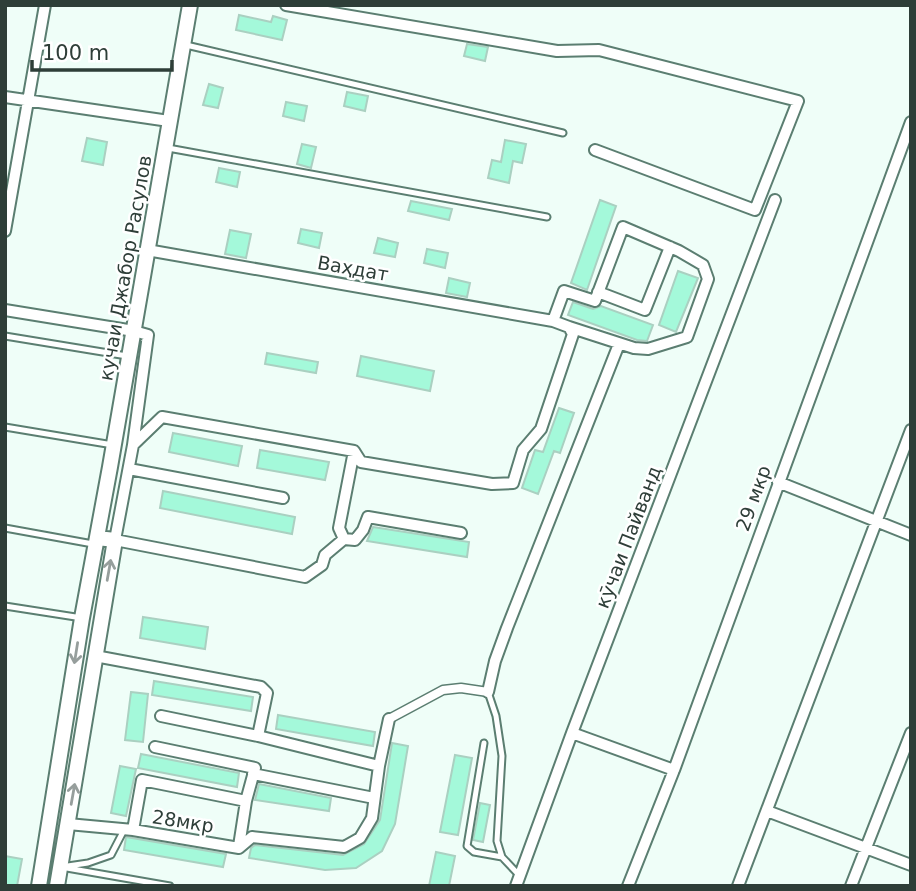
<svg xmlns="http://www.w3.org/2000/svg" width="916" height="891" viewBox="0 0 916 891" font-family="'DejaVu Sans',sans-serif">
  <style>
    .building { fill: #a4f9da; stroke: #aad0c1; stroke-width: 2 }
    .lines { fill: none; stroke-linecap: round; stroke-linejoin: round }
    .service-casing { stroke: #5b7e71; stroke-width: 9 }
    .pedestrian-casing { stroke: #5b7e71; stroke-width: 11 }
    .minor-casing { stroke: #5b7e71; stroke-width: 14 }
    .tertiary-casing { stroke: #5b7e71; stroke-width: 18 }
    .service { stroke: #fff; stroke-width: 5 }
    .pedestrian { stroke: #fff; stroke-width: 8 }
    .minor { stroke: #fff; stroke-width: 10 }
    .tertiary { stroke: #fff; stroke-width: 14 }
    .oneway { stroke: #969e9c }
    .labels { text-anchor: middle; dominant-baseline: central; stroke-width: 5; stroke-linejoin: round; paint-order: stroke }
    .street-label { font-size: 19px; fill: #2e3e38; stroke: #fff }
  </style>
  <rect width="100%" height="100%" fill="#effef8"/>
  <path class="building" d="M239 15 271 22 273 16 287 20 282 40 236 30Z
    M467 44 488 47 485 61 464 56Z
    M209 84 223 88 218 108 203 105Z
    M347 92 368 96 365 111 344 106Z
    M286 102 307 106 304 121 283 116Z
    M87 138 107 142 103 165 82 161Z
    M505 140 526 144 522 163 513 161 509 183 488 178 492 160 501 162Z
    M302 144 316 147 311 168 297 164Z
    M219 168 240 172 237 187 216 182Z
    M600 200 616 206 587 290 571 283Z
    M411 201 452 209 449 220 408 211Z
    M301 229 322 233 319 248 298 243Z
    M230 230 251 234 246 258 225 254Z
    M378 238 398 243 395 257 374 253Z
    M427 249 448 253 445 268 424 263Z
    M678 271 698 278 676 332 659 325Z
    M449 278 470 283 467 297 446 293Z
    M573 302 593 309 601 306 653 325 647 341 637 340 568 315Z
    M267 353 318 362 316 373 265 364Z
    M361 356 434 371 430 391 357 376Z
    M559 408 574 413 560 453 554 451 538 494 522 488 535 450 543 452Z
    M173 433 242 446 238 466 169 452Z
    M260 450 329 462 325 480 257 468Z
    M163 491 295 517 292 534 160 508Z
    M373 527 469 542 467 557 367 541Z
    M143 617 208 627 205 649 140 638Z
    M154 681 253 697 251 711 152 695Z
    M131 692 148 694 143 742 125 740Z
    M278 715 375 732 373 746 276 729Z
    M392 743 408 746 395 824 382 851 356 868 325 870 249 858 251 848 255 845 343 855 364 844 380 820Z
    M141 754 239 773 237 787 138 768Z
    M455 755 472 758 458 835 440 832Z
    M120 766 136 769 126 816 111 813Z
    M259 784 331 798 329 811 255 800Z
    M480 803 490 805 483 842 473 840Z
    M126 837 226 854 223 867 124 850Z
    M436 852 455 856 449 886H429Z
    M5 856 22 859 17 886H5Z"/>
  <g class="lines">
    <defs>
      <path id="service" d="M186 45 563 133
        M168 148 547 217
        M5 336 127 356
        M5 427 113 445
        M5 528 93 544
        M5 606 82 618
        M488 692 496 716 502 756 497 841 502 857 519 875
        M484 743 467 846 474 852 502 857
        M124 830 111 855 88 863 61 867 170 886"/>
      <path id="pedestrian" d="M389 719 443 690 461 688 488 692"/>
      <path id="minor" d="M286 5 557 51 599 50 798 101 755 210 595 150
        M5 97 169 121
        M5 231 45 5
        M147 250 553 321 569 327 573 334 541 429 523 450 513 483 492 484 361 462 354 451
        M598 292 645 310 670 247
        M5 310 134 331 148 335 133 445
        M553 321 564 291 595 301 623 227 679 251 703 265 708 279 687 337 648 349 634 348 569 327
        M129 469 283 498
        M778 482 911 535
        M344 539 325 555 322 565 305 577 115 540 133 445 162 417 354 451 339 528 344 539 355 540 363 530 368 517 461 533
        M95 656 261 687 267 693 258 736 161 716
        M488 692 495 661 507 628 619 344
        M572 733 674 770
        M155 747 255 768 246 801 142 780 133 830 239 848 252 837 344 847 360 838 372 818 379 766 258 736
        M379 766 389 719
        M253 774 374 798
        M767 811 911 865
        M68 824 133 830
        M239 846 246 801
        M516 886 572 733 775 200
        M628 886 674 770 911 122
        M738 886 911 430
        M851 886 911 733"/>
      <path id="tertiary" d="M39 886 82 618 110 467 190 5
        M57 886 115 540 97 538"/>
    </defs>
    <use href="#service" class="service-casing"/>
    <use href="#pedestrian" class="pedestrian-casing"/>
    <use href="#minor" class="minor-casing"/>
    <use href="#tertiary" class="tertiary-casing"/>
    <use href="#service" class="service"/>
    <use href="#pedestrian" class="pedestrian"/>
    <use href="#minor" class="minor"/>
    <use href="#tertiary" class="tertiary"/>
  </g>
  <defs><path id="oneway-shaft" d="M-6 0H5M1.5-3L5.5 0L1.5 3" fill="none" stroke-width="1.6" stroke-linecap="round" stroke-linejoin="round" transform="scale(1.75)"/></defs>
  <g class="oneway">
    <use href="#oneway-shaft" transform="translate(109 570) rotate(-80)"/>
    <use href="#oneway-shaft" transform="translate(76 653) rotate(99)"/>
    <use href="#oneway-shaft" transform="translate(73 794) rotate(-80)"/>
  </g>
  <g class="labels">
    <g class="street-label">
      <text transform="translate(125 268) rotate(-80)">кучаи Джабор Расулов</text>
      <text transform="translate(353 268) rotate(10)">Ваҳдат</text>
      <text transform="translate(753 498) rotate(-70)">29 мкр</text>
      <text transform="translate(628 537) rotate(-69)">кӯчаи Пайванд</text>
      <text transform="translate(183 821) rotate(9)">28мкр</text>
    </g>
  </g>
  <rect width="916" height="891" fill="none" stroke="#2e3e38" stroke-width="14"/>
  <path d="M32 60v10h140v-10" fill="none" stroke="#2e3e38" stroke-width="3.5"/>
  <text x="42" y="60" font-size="21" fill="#2e3e38" stroke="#ffffff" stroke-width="5" paint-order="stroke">100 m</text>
</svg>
